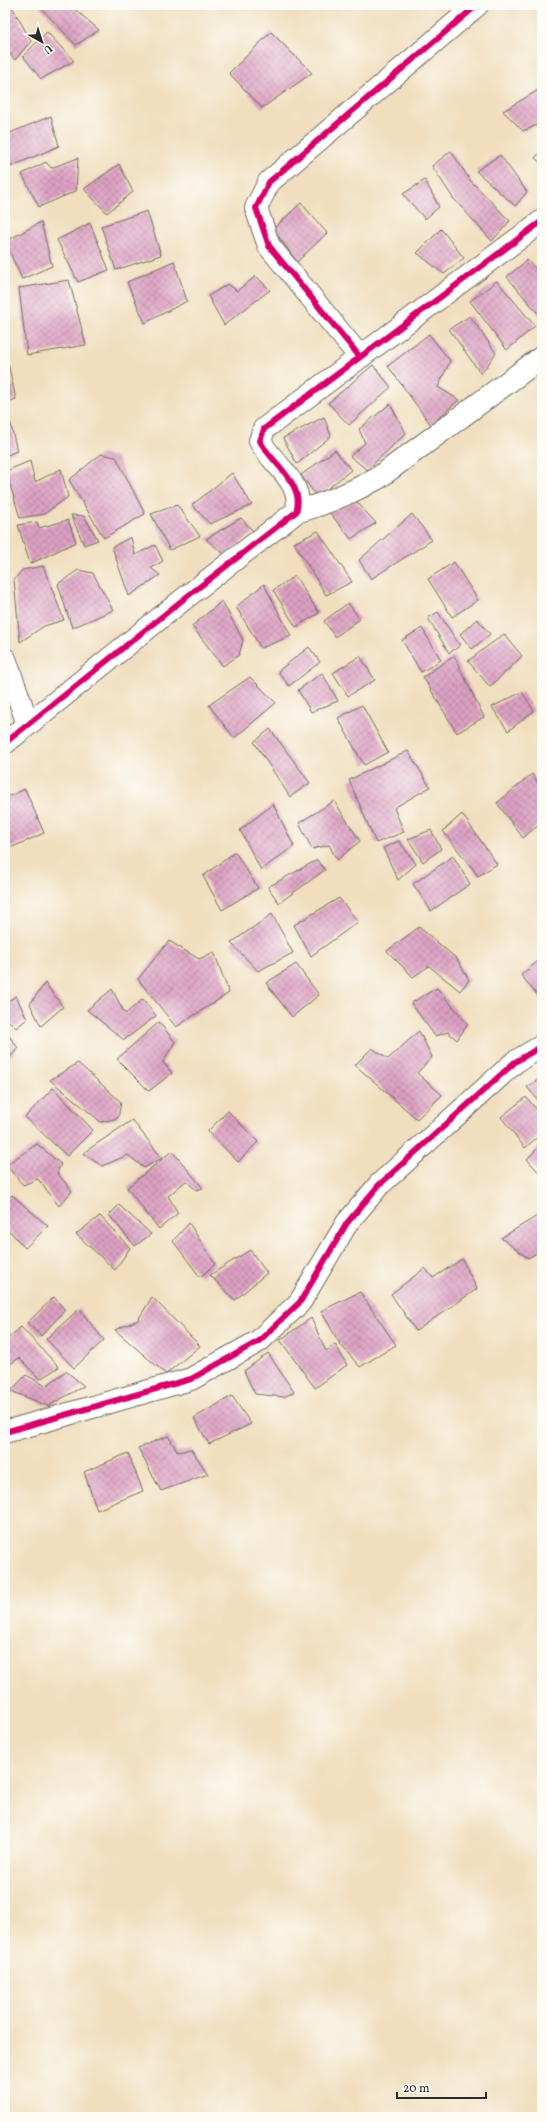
<svg xmlns="http://www.w3.org/2000/svg" width="547" height="2122" viewBox="0 0 547 2122" font-family="Vollkorn,serif">
  <style>
    .building { fill: url(#building-cross-hatch) }
    .lines { fill: none; stroke-linecap: round; stroke-linejoin: round }
    .minor-casing { stroke: #706a5e; stroke-width: 24 }
    .minor { stroke: #fff; stroke-width: 22 }
    .cycleway-casing { stroke: #fdfcf7; stroke-width: 8 }
    .cycleway { stroke: #d6006c; stroke-width: 6 }
  </style>
  <defs>
    <pattern id="building-cross-hatch" width="8" height="8" patternUnits="userSpaceOnUse"><rect width="8" height="8" fill="#dda1c3"/><path d="M0 0l8 8M0 8l8-8" fill="none" stroke="#b3839f"/></pattern>
  </defs>
  <rect width="100%" height="100%" fill="#fdfcf7"/>
  <filter id="ink" filterUnits="userSpaceOnUse"><feTurbulence type="fractalNoise" baseFrequency=".025" numOctaves="2"/><feDisplacementMap in="SourceGraphic" scale="8" xChannelSelector="R" yChannelSelector="G"/><feConvolveMatrix kernelMatrix="1 2 1 2 8 2 1 2 1" color-interpolation-filters="sRGB"/></filter>
  <filter id="wash" filterUnits="userSpaceOnUse"><feTurbulence type="fractalNoise" baseFrequency=".012" numOctaves="4" result="noise"/><feDisplacementMap in="SourceGraphic" scale="16" xChannelSelector="R" yChannelSelector="G"/><feGaussianBlur stdDeviation="0.9" result="paint"/><feColorMatrix in="noise" values="0 0 0 0 0 0 0 0 0 0 0 0 0 0 0 0 0 1.4 0 .05"/><feComposite in="paint" operator="in"/></filter>
  <g filter="url(#wash)">
    <rect width="100%" height="100%" fill="#f0debe"/>
    <g id="blocks">
      <path class="building" d="M6 5H11L31 41 15 60 5 48Z
        M38 5H70L99 30 76 45Z
        M47 32 74 61 41 79 23 56Z
        M271 32 312 73 262 108 229 73Z
        M542 88V123L523 131 503 111Z
        M51 116 59 146 5 169V135Z
        M542 150V164L535 158Z
        M451 151 470 180 510 221 492 241 453 198 432 166Z
        M500 155 527 192 515 206 476 171Z
        M78 158 76 191 39 207 22 174 46 162 51 168Z
        M119 164 133 192 107 213 84 189Z
        M425 180 439 207 425 219 403 194Z
        M301 203 327 233 297 262 273 229Z
        M147 211 161 255 116 270 101 226Z
        M41 222 52 266 22 279 5 242Z
        M90 223 109 270 78 282 57 240Z
        M441 229 464 258 444 274 417 253Z
        M527 260 542 274V318L507 277Z
        M174 261 187 301 145 323 127 282Z
        M256 276 270 290 224 325 208 296 228 284 237 291Z
        M69 280 86 345 27 355 19 288Z
        M497 281 535 326 507 350 470 301Z
        M470 316 496 353 481 374 449 329Z
        M429 334 450 361 438 387 459 400 431 425 388 366Z
        M5 363H8L16 399 5 403Z
        M373 365 391 387 349 425 328 403Z
        M390 404 406 433 367 470 350 456 365 443 359 429Z
        M9 417 17 451 5 456V418Z
        M324 417 331 436 297 464 283 438Z
        M335 450 351 470 317 497 301 475Z
        M101 454 116 457 145 514 104 538 69 480Z
        M30 461 35 482 61 469 68 497 44 514 20 518 6 471Z
        M232 473 252 505 210 524 192 505Z
        M356 501 376 523 351 539 329 512Z
        M177 505 200 536 170 550 151 514Z
        M412 514 432 540 371 579 359 560Z
        M71 515 84 516 98 540 84 545Z
        M241 518 254 532 225 555 206 539Z
        M68 520 76 542 30 564 18 525 37 522 39 528Z
        M318 531 352 582 326 595 294 543Z
        M131 537 135 555 155 545 163 561 151 568 160 575 129 596 112 547Z
        M454 562 478 600 452 617 428 579Z
        M43 566 64 620 44 626 20 642 14 580 22 570Z
        M78 570 93 573 113 610 72 628 58 584Z
        M295 576 319 613 296 627 273 590Z
        M264 584 291 636 261 648 236 607Z
        M222 601 243 640 239 655 223 666 192 626Z
        M348 603 360 619 335 637 324 621Z
        M438 612 460 646 449 653 428 618Z
        M477 619 490 634 472 649 460 634Z
        M422 628 441 660 421 672 402 640Z
        M504 634 522 656 490 687 468 661Z
        M309 647 320 662 289 686 278 671Z
        M360 656 375 680 348 696 333 673Z
        M454 656 484 717 457 733 423 677Z
        M322 673 338 701 311 712 298 690Z
        M250 677 276 703 234 738 209 705Z
        M522 692 534 711 508 731 492 707Z
        M362 705 388 752 364 765 338 718Z
        M270 729 310 783 290 797 254 742Z
        M408 751 430 787 394 808 404 832 376 843 349 780Z
        M532 774 542 789V822L523 838 497 803Z
        M25 789 44 833 6 850 5 798Z
        M334 801 360 841 337 860 329 845 312 849 299 823Z
        M273 804 294 846 261 870 240 830Z
        M462 814 497 864 478 876 443 831Z
        M431 830 441 849 423 862 408 839Z
        M399 841 416 864 398 880 383 848Z
        M235 852 258 888 222 910 203 876Z
        M453 856 470 884 431 911 413 884Z
        M317 860 325 870 279 903 268 887Z
        M339 898 358 922 311 956 294 925Z
        M272 914 293 953 258 971 231 943Z
        M419 927 457 959 469 980 460 991 429 966 413 977 387 951Z
        M169 941 199 959 214 952 229 993 176 1027 138 979Z
        M542 958V1001L521 975Z
        M296 964 319 995 292 1017 266 983Z
        M45 983 63 1007 41 1026 30 1004Z
        M437 988 468 1024 457 1040 448 1032 435 1036 411 1003Z
        M112 989 125 1014 143 999 156 1016 124 1040 87 1010Z
        M16 996 27 1019 16 1028 5 1017V1003Z
        M159 1022 175 1042 163 1062 172 1073 149 1091 117 1059Z
        M5 1030 18 1048 5 1063Z
        M419 1031 432 1057 417 1073 442 1095 417 1119 355 1065 372 1048 388 1059Z
        M78 1063 121 1102 118 1118 101 1122 50 1080Z
        M542 1077V1105L527 1087Z
        M53 1088 93 1130 67 1156 25 1117Z
        M526 1097 542 1116V1133L525 1148 501 1117Z
        M228 1111 258 1142 238 1162 208 1131Z
        M132 1120 162 1158 144 1168 128 1155 102 1166 83 1153Z
        M37 1144 61 1164 57 1173 72 1191 59 1206 38 1179 23 1185 6 1165Z
        M542 1144V1176L527 1159Z
        M172 1151 203 1188 196 1190 186 1181 168 1196 178 1213 159 1229 127 1188Z
        M12 1195 48 1226 25 1248 5 1226V1201Z
        M119 1205 151 1234 135 1246 109 1215Z
        M542 1213V1250L528 1258 501 1238Z
        M100 1216 130 1248 115 1270 76 1234Z
        M189 1223 215 1264 200 1277 173 1241Z
        M250 1250 267 1273 235 1300 210 1275Z
        M462 1259 477 1289 416 1331 391 1294 425 1268 433 1278Z
        M360 1292 396 1345 360 1367 340 1344 321 1311Z
        M54 1297 65 1310 41 1336 27 1323Z
        M152 1297 200 1346 166 1374 115 1330 138 1320Z
        M79 1309 104 1340 74 1368 46 1339Z
        M311 1318 326 1351 335 1344 347 1365 315 1388 280 1340Z
        M21 1327 59 1367 40 1379 19 1358 5 1368V1341Z
        M268 1353 294 1392 284 1397 255 1394 244 1371Z
        M66 1371 84 1386 48 1406 11 1391 26 1375 46 1386Z
        M232 1396 251 1424 209 1444 194 1418Z
        M168 1436 178 1452 191 1449 208 1474 161 1491 138 1448Z
        M128 1453 143 1491 97 1510 84 1472Z"/>
    </g>
  </g>
  <g filter="url(#ink)">
    <use href="#blocks" fill-opacity="0" stroke="#706a5e" stroke-width="1"/>
    <g class="lines">
      <defs>
        <path id="minor" d="M360 357 269 246 256 208 269 182 477 5
          M296 512C325 504 351 493 378 478L542 357
          M5 659 28 724
          M5 743 180 602 296 512C306 484 271 463 260 441L264 429 542 221
          M5 1432 191 1379 259 1341 300 1302 347 1223 379 1185 515 1062 542 1046"/>
      </defs>
      <use href="#minor" class="minor-casing"/>
      <use href="#minor" class="minor"/>
      <defs>
        <path id="cycleway" d="M360 357 269 246 256 208 269 182 477 5
          M5 743 180 602 296 512C306 484 271 463 260 441L264 429 542 221
          M5 1432 191 1379 259 1341 300 1302 347 1223 379 1185 515 1062 542 1046"/>
      </defs>
      <use href="#cycleway" class="cycleway-casing"/>
      <use href="#cycleway" class="cycleway"/>
    </g>
  </g>
  <rect width="547" height="2122" fill="none" stroke="#fdfcf7" stroke-width="20"/>
  <g transform="translate(42 42) rotate(141)" stroke="#fdfcf7" stroke-width="3" paint-order="stroke">
  <path d="M0-3L7 15L0 10L-7 15Z" fill="#2b2b2b"/>
  <text y="-6" font-size="11" font-weight="bold" text-anchor="middle" fill="#2b2b2b">U</text>
  </g>
  <path d="M397 2092v6h89v-6" fill="none" stroke="#2b2b2b" stroke-width="2"/>
  <text x="403" y="2092" font-size="12" fill="#2b2b2b" stroke="#fdfcf7" stroke-width="3" paint-order="stroke">20 m</text>
</svg>
